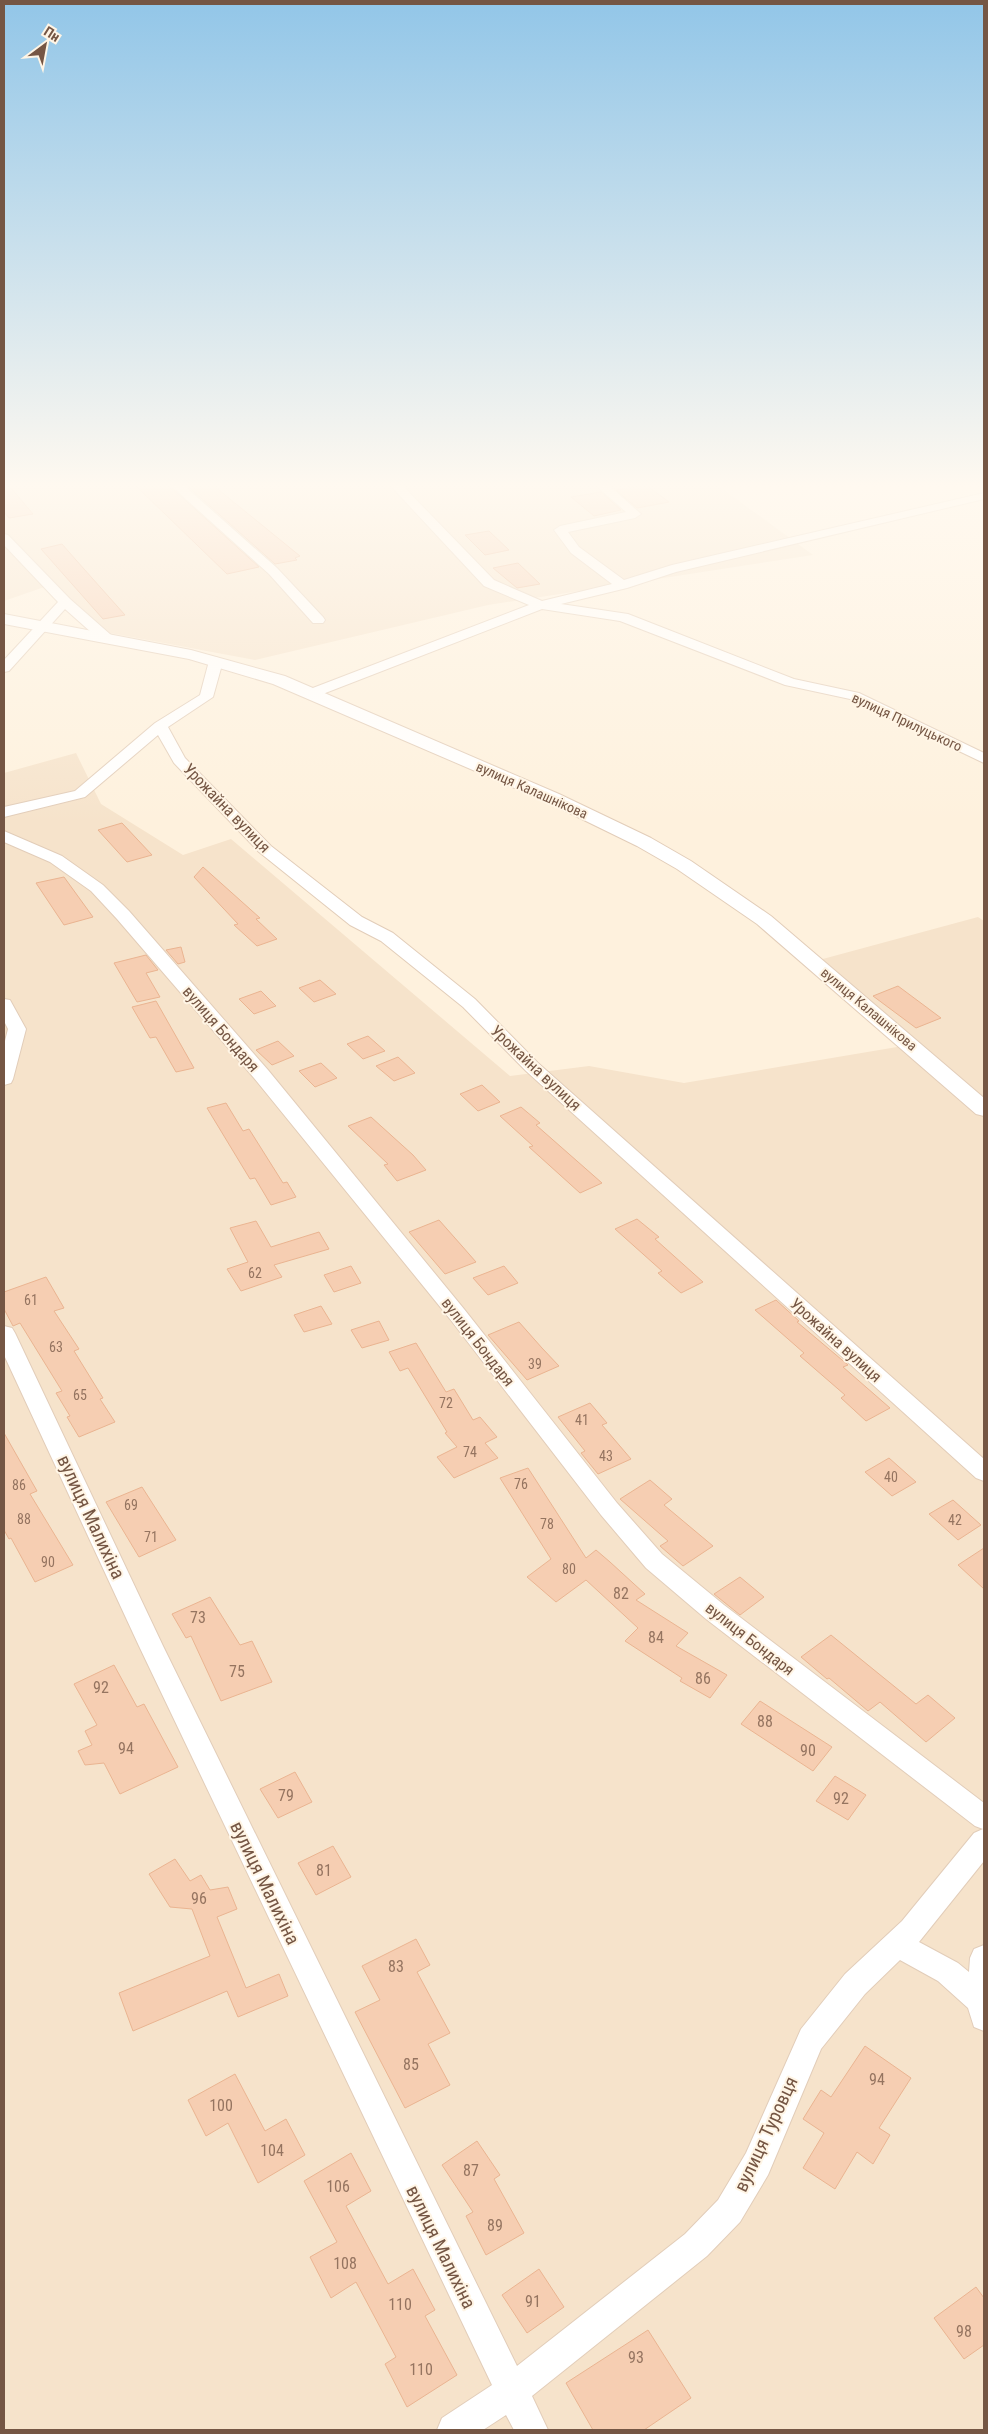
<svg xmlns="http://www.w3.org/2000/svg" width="988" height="2434" viewBox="0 0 988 2434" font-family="'Roboto Condensed',sans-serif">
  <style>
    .residential { fill: #f6e3cb }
    .building { fill: #f6ceb2; stroke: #eab491 }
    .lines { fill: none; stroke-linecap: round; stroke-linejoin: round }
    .minor-casing { stroke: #e2cdb9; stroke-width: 2 }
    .tertiary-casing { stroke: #e2cdb9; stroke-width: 2 }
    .minor { fill: #fff; fill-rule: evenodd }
    .tertiary { fill: #fff; fill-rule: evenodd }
    .labels { text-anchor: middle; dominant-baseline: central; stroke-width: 4; stroke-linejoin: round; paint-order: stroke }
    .far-street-label { font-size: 14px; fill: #755644; stroke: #fff5e5 }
    .number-label { font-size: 14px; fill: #957460 }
    .street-label { font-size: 16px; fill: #755644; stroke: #fff5e5 }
    .near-number-label { font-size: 16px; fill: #957460 }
    .near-street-label { font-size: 19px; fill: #755644; stroke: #fff5e5 }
  </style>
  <rect width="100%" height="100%" fill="#fef1dd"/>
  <path class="residential" d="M4 482H713L813 555 488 605 255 660 110 633 53 584 4 601Z
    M76 753 101 804 183 855 231 839 510 1076 589 1066 684 1083 903 1046 808 963 978 917 984 921V2430H4V773Z"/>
  <path class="building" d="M4 482H6L33 514 9 518 4 512Z
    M158 482H165L259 567 227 574 136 486Z
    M183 482H209L300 556 295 558 297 560 275 564Z
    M646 485 669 502 637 508 616 490Z
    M601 492 621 510 594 516 571 497Z
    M489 531 509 550 485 555 465 535Z
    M62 544 76 560 125 615 103 619 41 549Z
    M518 563 540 584 517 588 493 568Z
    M122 823 152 855 127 862 98 830Z
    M203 867 260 918 256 919 277 939 257 946 234 925 238 924 194 877Z
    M64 877 93 917 64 925 36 883Z
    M181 947 185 962 178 964 166 950Z
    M146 955 158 970 146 973 160 997 137 1002 114 963Z
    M320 980 336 994 314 1002 299 988Z
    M898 986 941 1018 916 1028 873 996Z
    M261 991 276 1006 254 1014 239 999Z
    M156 1001 194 1068 176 1072 156 1037 150 1038 132 1007Z
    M368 1036 385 1051 363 1059 347 1044Z
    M278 1041 294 1056 272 1065 256 1050Z
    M398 1057 415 1073 394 1081 376 1066Z
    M321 1063 337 1078 315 1087 299 1071Z
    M482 1085 500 1102 478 1111 460 1094Z
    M226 1103 243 1131 249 1129 283 1183 287 1182 296 1197 271 1205 255 1178 250 1179 207 1108Z
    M521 1107 540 1123 536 1125 602 1183 580 1193 529 1147 533 1146 500 1116Z
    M371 1117 413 1155 426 1170 397 1181 384 1165 388 1164 348 1126Z
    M637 1219 659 1237 655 1239 703 1282 681 1293 658 1273 662 1271 615 1229Z
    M439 1220 462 1246 476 1262 445 1274 409 1232Z
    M256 1221 271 1247 319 1232 329 1249 274 1265 282 1277 241 1291 227 1269 248 1262 230 1228Z
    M351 1266 361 1283 334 1292 324 1275Z
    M504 1266 518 1283 488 1295 473 1278Z
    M46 1277 64 1308 54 1311 79 1349 74 1351 103 1398 100 1399 115 1422 79 1437 67 1417 70 1416 56 1393 62 1391 20 1323 13 1326 4 1309V1292Z
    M776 1300 799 1321 797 1322 848 1365 843 1367 890 1408 866 1421 841 1398 845 1395 800 1356 804 1353 755 1310Z
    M321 1306 332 1324 304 1332 294 1315Z
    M379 1321 389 1340 362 1348 351 1330Z
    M519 1322 542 1348 559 1366 527 1380 488 1335Z
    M416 1343 446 1392 454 1389 473 1420 480 1417 497 1437 485 1443 498 1458 454 1478 437 1457 457 1447 445 1433 447 1432 408 1368 400 1371 389 1352Z
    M590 1403 607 1423 602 1425 631 1459 598 1474 581 1453 585 1451 558 1417Z
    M4 1433 37 1491 30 1494 73 1565 35 1582 11 1538 9 1539 4 1530Z
    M889 1458 916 1482 892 1496 865 1472Z
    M528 1468 586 1558 596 1550 610 1562 645 1594 636 1600 688 1633 676 1646 727 1675 710 1698 680 1681 682 1678 625 1641 638 1628 586 1580 556 1602 527 1577 551 1559 500 1478Z
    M650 1480 672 1499 664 1505 713 1546 683 1566 660 1546 668 1541 620 1499Z
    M142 1487 176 1540 139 1557 106 1502Z
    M953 1500 981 1525 958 1540 929 1514Z
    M984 1548V1589L958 1565Z
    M740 1577 764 1597 740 1615 714 1594Z
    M210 1597 240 1645 252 1641 272 1682 221 1701 191 1636 186 1638 172 1614Z
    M831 1635 916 1704 928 1695 955 1718 926 1742 880 1702 868 1711 829 1678 827 1679 801 1657Z
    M114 1665 137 1707 144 1704 178 1767 120 1794 104 1763 85 1765 78 1751 92 1745 85 1731 97 1725 74 1684Z
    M760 1701 832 1747 813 1771 741 1724Z
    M295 1772 312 1802 278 1818 260 1789Z
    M835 1776 866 1795 848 1820 816 1801Z
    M333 1846 351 1877 316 1895 298 1863Z
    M175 1859 190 1881 201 1875 210 1890 228 1887 237 1909 217 1917 246 1988 279 1974 288 1996 238 2017 227 1991 133 2031 119 1993 210 1956 192 1909 170 1907 149 1874Z
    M416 1939 430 1965 417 1972 450 2033 428 2044 450 2085 405 2108 355 2012 380 2000 362 1966Z
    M865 2046 911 2078 879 2128 890 2135 873 2164 857 2152 835 2189 803 2168 824 2133 803 2119 821 2090 831 2097Z
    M235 2074 265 2131 286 2119 305 2155 258 2183 228 2123 206 2136 188 2100Z
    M477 2141 500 2175 494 2179 524 2233 486 2255 466 2216 473 2212 442 2165Z
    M351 2153 371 2191 346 2206 388 2284 413 2269 435 2310 425 2316 457 2375 407 2407 385 2364 396 2357 356 2282 331 2298 310 2257 337 2242 304 2181Z
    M539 2269 564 2307 527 2333 502 2295Z
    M976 2287 984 2298V2345L964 2359 934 2318Z
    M648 2330 691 2398 644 2430H593L566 2383Z"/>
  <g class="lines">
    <defs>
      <path id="minor" d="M167 482H180L277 568 323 617 325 620 323 623H313L269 574Z
        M387 482H399L494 580 542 601 612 584 571 553 554 530 560 526 626 512 592 482H605L641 514 635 518 568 532 579 547 624 580 672 565 984 493V499L676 572 627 588 561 604 628 614 794 679 859 693 984 753V763L850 699 785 685 620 621 542 609 315 697H305L303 694 305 691 529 605 484 586Z
        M4 534 8 535 70 599 111 635 113 638 111 641H101L65 609 9 671 4 672V660L58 602 4 545Z
        M216 657 223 661 213 697 168 727 185 758 271 846 362 917 393 933 475 999 538 1063 984 1459V1481L976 1478 526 1071 463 1007 381 941 350 925 259 852 174 763 158 735 85 797 4 817V807L75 791 155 723 200 695 209 661Z
        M4 831 62 856 103 885 129 911 268 1070 464 1309 617 1503 662 1554 724 1605 984 1803V1861L919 1942 958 1963 969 1972 970 1958 974 1949 984 1945V2031L974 2027 968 2008 938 1981 900 1960 865 1994 821 2049 768 2175 740 2222 707 2256 532 2396 548 2430H514L506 2415 483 2430H437L442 2418 492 2385 139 1646 4 1355V1326L12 1328 15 1333 163 1646 517 2366 685 2234 718 2200 746 2153 801 2029 845 1974 902 1921 974 1833 983 1829 975 1826 706 1619 646 1568 601 1515 450 1319 254 1078 117 919 91 891 50 862 4 842Z
        M4 999 10 1000 26 1029 13 1079 11 1083 4 1085V1045L8 1029 4 1021Z"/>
      <path id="tertiary" d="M4 614 191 650 285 676 559 794 651 838 691 861 771 916 984 1098V1116L976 1114 757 924 677 869 637 846 547 802 273 684 189 659 4 624Z"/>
    </defs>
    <use href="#minor" class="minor-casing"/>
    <use href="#tertiary" class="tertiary-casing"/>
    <use href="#minor" class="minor"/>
    <use href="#tertiary" class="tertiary"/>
  </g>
  <linearGradient id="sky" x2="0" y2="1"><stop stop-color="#92c6e8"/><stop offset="0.59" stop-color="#fff9f0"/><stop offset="1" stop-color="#fff9f0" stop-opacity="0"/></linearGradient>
  <rect width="988" height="823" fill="url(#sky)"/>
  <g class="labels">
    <g class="far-street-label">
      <text transform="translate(907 722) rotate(25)">вулиця Прилуцького</text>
      <text transform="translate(532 790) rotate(24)">вулиця Калашнікова</text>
      <text transform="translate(869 1009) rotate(40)">вулиця Калашнікова</text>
    </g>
    <g class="number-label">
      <text x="255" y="1273">62</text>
      <text x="31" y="1300">61</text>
      <text x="56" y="1347">63</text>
      <text x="535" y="1364">39</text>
      <text x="80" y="1395">65</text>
      <text x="446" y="1403">72</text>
      <text x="582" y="1420">41</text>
      <text x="470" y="1452">74</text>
      <text x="606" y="1456">43</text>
      <text x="891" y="1477">40</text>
      <text x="521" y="1484">76</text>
      <text x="19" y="1485">86</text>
      <text x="131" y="1505">69</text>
      <text x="24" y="1519">88</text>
      <text x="955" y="1520">42</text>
      <text x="547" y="1524">78</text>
      <text x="151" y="1537">71</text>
      <text x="48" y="1562">90</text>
      <text x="569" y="1569">80</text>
    </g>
    <g class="street-label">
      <text transform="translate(227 808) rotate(46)">Урожайна вулиця</text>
      <text transform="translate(221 1029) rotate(49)">вулиця Бондаря</text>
      <text transform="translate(536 1068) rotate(43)">Урожайна вулиця</text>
      <text transform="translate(836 1340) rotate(42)">Урожайна вулиця</text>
      <text transform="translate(478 1342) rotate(52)">вулиця Бондаря</text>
      <text transform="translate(750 1639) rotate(38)">вулиця Бондаря</text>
    </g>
    <g class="near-number-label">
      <text x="621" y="1593">82</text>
      <text x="198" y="1617">73</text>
      <text x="656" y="1637">84</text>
      <text x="237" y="1671">75</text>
      <text x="703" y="1678">86</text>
      <text x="101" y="1687">92</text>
      <text x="765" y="1721">88</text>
      <text x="126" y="1748">94</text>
      <text x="808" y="1750">90</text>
      <text x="286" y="1795">79</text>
      <text x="841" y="1798">92</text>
      <text x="324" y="1870">81</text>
      <text x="199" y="1898">96</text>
      <text x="396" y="1966">83</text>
      <text x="411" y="2064">85</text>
      <text x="877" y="2079">94</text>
      <text x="221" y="2105">100</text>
      <text x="272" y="2150">104</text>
      <text x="471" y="2170">87</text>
      <text x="338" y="2186">106</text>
      <text x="495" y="2225">89</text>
      <text x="345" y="2263">108</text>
      <text x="533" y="2301">91</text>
      <text x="400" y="2304">110</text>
      <text x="964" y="2331">98</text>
      <text x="636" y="2357">93</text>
      <text x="421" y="2369">110</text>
    </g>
    <g class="near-street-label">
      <text transform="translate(91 1517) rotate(65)">вулиця Малихіна</text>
      <text transform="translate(265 1883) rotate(64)">вулиця Малихіна</text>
      <text transform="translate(766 2134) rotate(-65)">вулиця Туровця</text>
      <text transform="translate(441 2247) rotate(64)">вулиця Малихіна</text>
    </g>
  </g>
  <rect width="988" height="2434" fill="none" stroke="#755644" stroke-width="10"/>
  <g transform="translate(45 45) rotate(32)" stroke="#fff5e5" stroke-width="4" paint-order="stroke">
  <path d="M0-4L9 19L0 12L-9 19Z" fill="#755644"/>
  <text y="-8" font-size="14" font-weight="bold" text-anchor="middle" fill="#755644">Пн</text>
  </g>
</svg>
